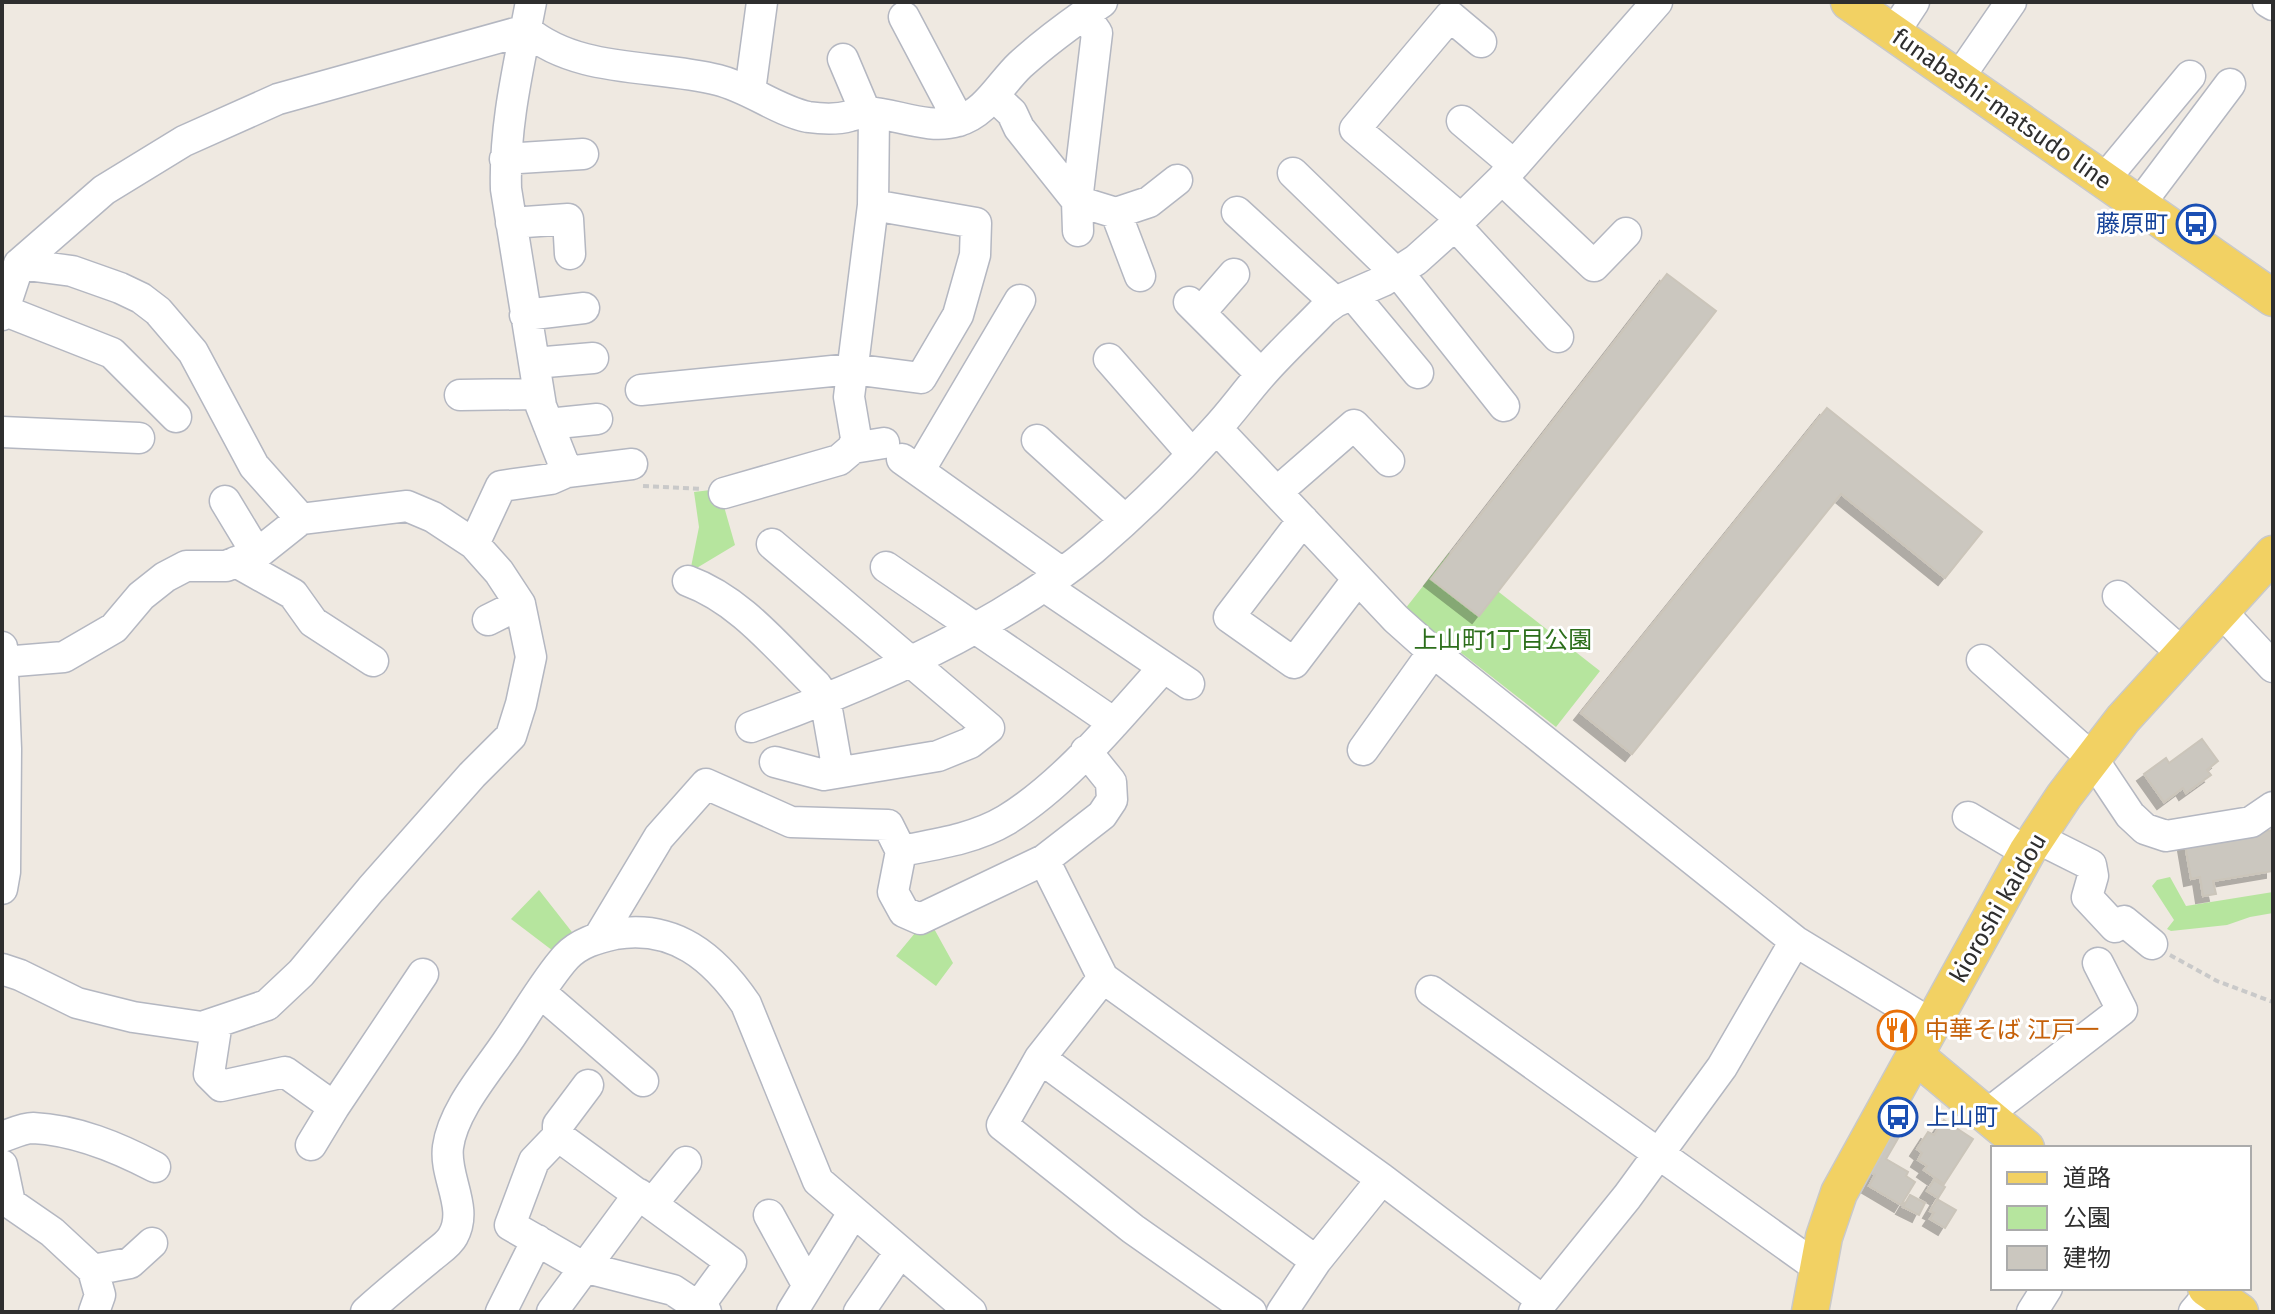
<svg xmlns="http://www.w3.org/2000/svg" width="2275" height="1314" viewBox="0 0 2275 1314" font-family="'Fira Sans','Noto Sans JP',sans-serif">
  <style>
    .green { fill: #b6e59e }
    .building { fill: #cbc7bf; stroke: #cbc5ba; stroke-width: 2; filter: url(#shadow) }
    .lines { fill: none; stroke-linecap: round; stroke-linejoin: round }
    .minor-casing { stroke: #b4b7c1; stroke-width: 33 }
    .major-casing { stroke: #c9c9c9; stroke-width: 39 }
    .path { stroke: #c9c9c9; stroke-width: 4; stroke-dasharray: 6 4; stroke-linecap: butt }
    .minor { stroke: #fff; stroke-width: 30 }
    .major { stroke: #f2d163; stroke-width: 36 }
    .labels { text-anchor: middle; dominant-baseline: central; stroke-width: 6; stroke-linejoin: round; paint-order: stroke }
    .street-label { font-size: 24px; fill: #2e2e2e; stroke: #fff }
    .transit-label { font-size: 24px; fill: #164399; stroke: #fff; text-anchor: end }
    .park-label { font-size: 24px; fill: #2c6e1b; stroke: #fff }
    .food-label { font-size: 24px; fill: #c56008; stroke: #fff; text-anchor: start }
  </style>
  <defs>
    <filter id="shadow"><feDropShadow dx="-7" dy="7" stdDeviation="0" flood-color="#0004"/></filter>
  </defs>
  <rect width="100%" height="100%" fill="#efe9e1"/>
  <path class="green" d="M719 489 735 545 690 572 699 527 694 492Z
    M1449 553 1600 671 1556 727 1405 609Z
    M2170 877 2186 906 2273 892V913L2250 917 2227 925 2171 931 2167 929 2174 920 2152 886 2157 880Z
    M539 890 579 941 561 957 511 919Z
    M932 925 953 963 936 986 896 956 915 933Z"/>
  <path class="building" d="M1667 274 1716 311 1479 616 1431 579Z
    M1827 408 1982 532 1945 578 1841 494 1632 754 1581 713Z
    M2202 739 2218 761 2207 770 2211 775 2186 793 2183 788 2164 802 2144 774 2166 758 2169 763Z
    M2273 830V871L2213 881 2216 894 2203 896 2200 877 2191 879 2185 844Z
    M1944 1120 1973 1139 1944 1184 1924 1170 1927 1166 1918 1160 1922 1153 1917 1149 1928 1132 1934 1135Z
    M1896 1123 1904 1128 1886 1159 1908 1172 1906 1176 1915 1182 1901 1205 1869 1186 1875 1175 1868 1170Z
    M1934 1180 1945 1187 1938 1198 1927 1191Z
    M1910 1195 1925 1203 1919 1215 1903 1207Z
    M1937 1199 1956 1210 1945 1228 1930 1219 1934 1213 1930 1211Z"/>
  <g class="lines">
    <defs>
      <path id="minor" d="M531 2C519 65 504 125 506 189L541 406 567 472
        M2268 2 2273 5
        M904 17 959 121
        M1893 34 1914 2
        M843 59 865 111
        M1958 79 2011 2
        M750 91 762 2
        M994 96 1012 113 1019 128 1077 201 1116 213 1149 202 1177 180
        M1462 121 1514 165
        M505 159 583 154
        M1293 173 1395 272
        M1502 179 1594 266 1626 233
        M2103 181 2190 76
        M2139 205 2230 84
        M1237 212 1335 302
        M1116 213 1140 276
        M1461 219 1355 129 1450 16 1481 42
        M511 223 568 219 570 254
        M1455 225 1558 337
        M1078 231 1077 201 1097 33 1084 14
        M19 264 72 271 120 288 141 298 158 311 193 352 254 466 301 519
        M1397 271 1504 406
        M1353 295 1418 373
        M1189 302 1261 374
        M3 310 112 353 176 417
        M1200 313 1234 274
        M2 315 19 264 104 190 184 141 278 99 526 30C578 74 655 64 718 80 750 88 776 110 808 117 822 119 836 120 850 116 856 115 861 112 867 112 897 114 929 130 958 121 986 113 1000 84 1020 65 1045 42 1074 21 1102 2
        M525 315 584 308
        M1109 359 1192 454
        M534 363 593 358
        M641 390 852 369 921 378 958 315 975 255 976 223 873 205
        M460 395 538 394
        M548 424 597 419
        M1217 429 1396 619 1433 652 1795 941 1933 1025
        M2 432 139 438
        M1037 440 1124 519
        M853 448 884 443
        M902 459 1062 573
        M919 471 1020 300
        M1277 492 1354 425 1389 461
        M724 493 839 460 853 448 856 438 849 397 873 205 874 113
        M225 501 257 554
        M1303 520 1229 617 1294 663 1357 580
        M474 544 501 486 551 479 567 472 632 464
        M772 544 989 728 970 743 938 756 824 775 775 762
        M236 562 293 594 313 622 373 661
        M886 567 1114 723
        M688 581C740 600 777 647 816 685L825 698 838 772
        M1044 586 1189 684
        M2118 596 2181 652
        M2220 610 2273 667
        M488 620 520 604
        M2 647 6 749 5 872 2 889
        M1982 660 2092 758 2130 815 2145 829 2166 836 2251 822 2273 807
        M751 727C866 686 999 628 1093 549 1135 513 1177 472 1214 431 1231 413 1245 393 1261 375 1281 352 1303 332 1324 310L1335 302 1383 281 1416 260 1455 225 1502 179 1657 2
        M1363 750 1433 652
        M1086 751 1111 782 1112 800 1102 815 1044 860 920 919 904 912 893 892 901 851C937 844 974 839 1006 820 1066 783 1117 719 1164 667
        M1968 817 2027 852
        M2037 838 2091 865 2093 876 2087 897 2115 927 2124 921 2152 944
        M1044 860 1103 978 1382 1179 1542 1300
        M599 937 659 837 706 784 791 822 888 825 901 851
        M2 969 20 975 77 1003 133 1017 202 1027 267 1005 301 973 371 889 472 775 511 736 521 704 531 657 520 604 499 572 474 544 433 517 407 506 301 519 257 554 226 566H186L165 577 141 596 114 628 64 657 3 662
        M1103 978 1040 1058 1002 1125 1133 1229 1251 1312
        M1431 991 1817 1267
        M541 993 643 1081
        M217 1022 209 1074 221 1086 285 1072 334 1107 423 974
        M1040 1058 1316 1261
        M1986 1115 2122 1010 2098 963
        M558 1136V1125L588 1085
        M2 1137C11 1134 23 1128 33 1128 76 1130 117 1147 155 1167
        M311 1145 334 1107
        M2 1165 10 1203 52 1232 93 1270 100 1295 94 1312
        M652 1204 686 1162
        M769 1215 808 1286
        M93 1270 130 1263 152 1243
        M698 1307 731 1262 558 1136 534 1161 510 1225 583 1267 673 1290 706 1312
        M366 1312C387 1293 409 1275 431 1257 438 1251 449 1244 453 1236 469 1208 444 1177 448 1147 453 1110 487 1072 507 1042 525 1016 546 979 566 957 579 943 597 938 615 934 674 924 714 957 746 1004L818 1181 971 1312
        M501 1312 537 1240
        M552 1312 639 1194
        M792 1312 853 1213
        M859 1312 900 1252
        M1282 1312 1316 1261 1382 1179
        M1534 1312 1627 1197 1722 1067 1795 941
        M2032 1312 2047 1288
        M2194 1312 2211 1292"/>
      <path id="major" d="M1849 2 2273 298
        M1916 1056 2026 1148
        M2206 1288 2240 1312
        M1810 1312 1824 1237 1839 1193 2027 852 2064 796 2123 719 2273 554"/>
    </defs>
    <use href="#minor" class="minor-casing"/>
    <use href="#major" class="major-casing"/>
    <path class="path" d="M643 486 702 489
      M2170 955 2217 981 2273 1002"/>
    <use href="#minor" class="minor"/>
    <use href="#major" class="major"/>
  </g>
  <defs>
    <symbol id="bus-ring" viewBox="-11 -11 22 22"><circle r="9.5" fill="#fff" stroke="#1a4fb4" stroke-width="1.5"/><path d="M-5-6H5V4H4V6H2V4H-2V6H-4V4H-5ZM-3.5-4V0h7V-4ZM-3.5 1.2v1.5H-2V1.2ZM2 1.2v1.5H3.5V1.2Z" fill="#1a4fb4"/></symbol>
    <symbol id="restaurant-ring" viewBox="-11 -11 22 22"><circle r="9.5" fill="#fff" stroke="#e8710a" stroke-width="1.5"/><path d="M-5-6h1v4h1v-4h1v4h1v-4h1v5L-1.5 .5V6h-2V.5L-5-1ZM5-6V6H3V1.5H1.5Q1.5-4 5-6Z" fill="#e8710a"/></symbol>
  </defs>
  <g fill-rule="evenodd">
    <use href="#bus-ring" x="2174" y="202" width="44" height="44"/>
    <use href="#restaurant-ring" x="1875" y="1008" width="44" height="44"/>
    <use href="#bus-ring" x="1876" y="1095" width="44" height="44"/>
  </g>
  <g class="labels">
    <g class="street-label">
      <text transform="translate(2002 109) rotate(35)">funabashi-matsudo line</text>
      <text transform="translate(1998 908) rotate(-60)">kioroshi kaidou</text>
    </g>
    <g class="transit-label">
      <text x="2168" y="224">藤原町</text>
      <text x="1926" y="1117" text-anchor="start">上山町</text>
    </g>
    <g class="park-label">
      <text x="1503" y="640">上山町1丁目公園</text>
    </g>
    <g class="food-label">
      <text x="1925" y="1030">中華そば 江戸一</text>
    </g>
  </g>
  <rect width="2275" height="1314" fill="none" stroke="#2e2e2e" stroke-width="8"/>
  <rect x="1991" y="1146" width="260" height="144" fill="#ffffff" stroke="#ababab" stroke-width="2"/>
  <rect x="2007" y="1172" width="40" height="12" fill="#f2d163" stroke="#ababab" stroke-width="2"/>
  <text x="2063" y="1186" font-size="24" fill="#2e2e2e">道路</text>
  <rect x="2007" y="1206" width="40" height="24" fill="#b6e59e" stroke="#ababab" stroke-width="2"/>
  <text x="2063" y="1226" font-size="24" fill="#2e2e2e">公園</text>
  <rect x="2007" y="1246" width="40" height="24" fill="#cbc7bf" stroke="#ababab" stroke-width="2"/>
  <text x="2063" y="1266" font-size="24" fill="#2e2e2e">建物</text>
</svg>
